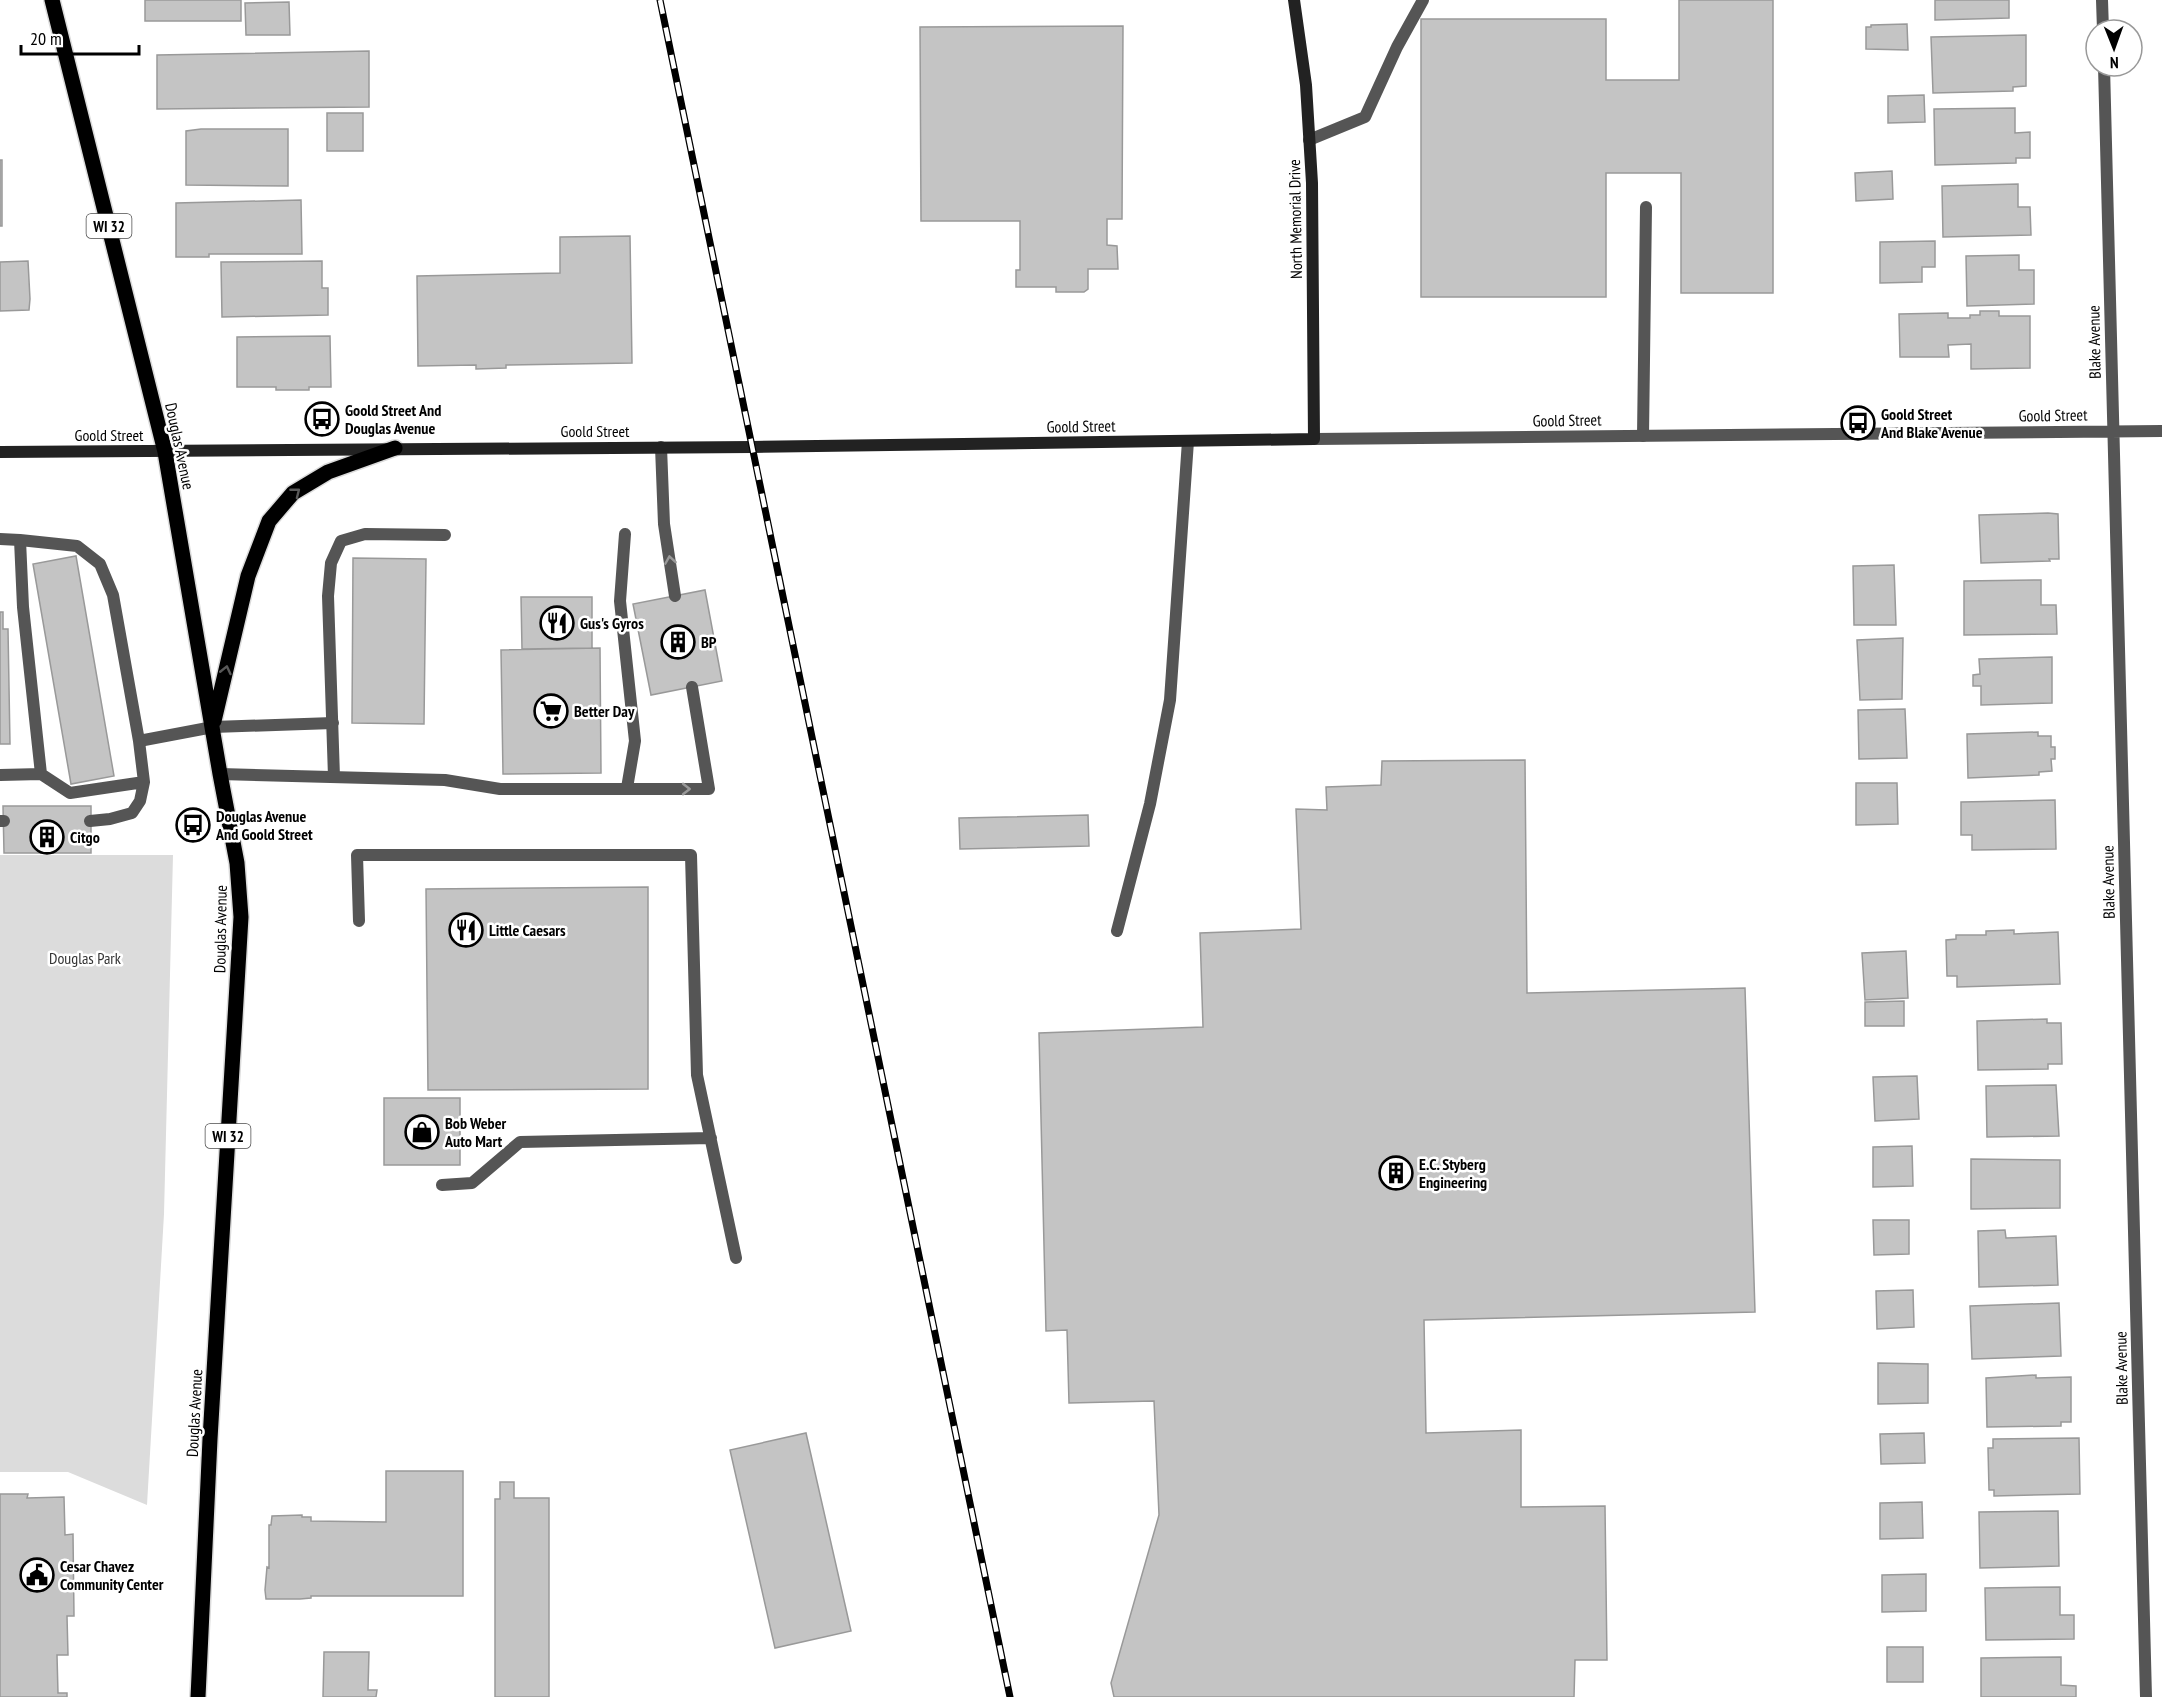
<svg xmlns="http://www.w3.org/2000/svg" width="2162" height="1697" viewBox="0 0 2162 1697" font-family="'PT Sans Narrow',sans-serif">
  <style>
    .green { fill: #dcdcdc }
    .building { fill: #c4c4c4; stroke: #999; stroke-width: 1.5 }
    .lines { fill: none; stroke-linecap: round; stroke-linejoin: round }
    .primary-casing { stroke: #dbdbdb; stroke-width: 18 }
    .lane { stroke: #555; stroke-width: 12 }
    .street { stroke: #555; stroke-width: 12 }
    .secondary { stroke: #222; stroke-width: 12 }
    .primary { stroke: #000; stroke-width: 15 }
    .rail-casing { stroke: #000; stroke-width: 7 }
    .rail { stroke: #fff; stroke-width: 4.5; stroke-dasharray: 14; stroke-linecap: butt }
    .oneway { stroke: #595959 }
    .oneway2 { stroke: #999 }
    .labels { text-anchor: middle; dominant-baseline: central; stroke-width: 5; stroke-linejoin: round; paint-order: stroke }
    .shield { fill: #fff; stroke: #4c4c4c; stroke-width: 1.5 }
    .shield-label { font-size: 15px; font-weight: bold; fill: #000 }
    .street-label { font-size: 16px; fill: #000; stroke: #fff }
    .poi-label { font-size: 16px; font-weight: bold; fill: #000; stroke: #fff; text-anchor: start }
    .park-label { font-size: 16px; fill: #333; stroke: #fff }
  </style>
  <rect width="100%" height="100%" fill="#fff"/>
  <path class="green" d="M0 855H173L164 1214 147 1505 68 1472H0Z"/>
  <path class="building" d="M145 0H241V21H145Z
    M1679 0H1773V293H1681V173H1606V297H1421V19H1606V80H1679Z
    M1935 0H2009V18L1935 20Z
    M289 2 290 35H246L245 3Z
    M1907 24 1908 50 1866 49V27H1871V25Z
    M1123 26 1122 219H1107V245L1117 246 1118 269H1088V289L1084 292H1056V287H1016V270H1020V221H921L920 27Z
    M2026 35V86L2013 87V91L1933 93 1931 37Z
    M369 51V107L157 109V55Z
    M1924 95 1925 122 1888 123V96Z
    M2015 108V133L2030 132V158H2016V163L1935 165 1934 109Z
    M327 113H363V151H327Z
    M201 129H288V186L186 185V131Z
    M0 160H2V226H0Z
    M1892 171 1893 199 1856 201 1855 173Z
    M2018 184V207H2030L2031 235 1943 237 1942 186Z
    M301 200 302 254H209V257H176V203Z
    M630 236 632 363 506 365V368L476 369V365L418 366 417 276 560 273V237Z
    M1935 241V267H1922V282L1880 283V242Z
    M2019 255V270H2034V304L1967 306 1966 256Z
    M28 261 30 299 29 310 0 311V262Z
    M322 261V288H328V315L222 317 221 262Z
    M1980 311H1999V316H2030V368L1971 369V344L1948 345 1949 357H1900L1899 314 1948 313V318H1970V315H1980Z
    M330 336 331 387H309V390H276V387H237V337Z
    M2048 513 2058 514 2059 559H2049L2050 561 1981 563 1979 515Z
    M76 556 114 776 71 784 33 564Z
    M353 558 426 559 424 724 352 723Z
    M1894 565 1896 625H1854L1853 566Z
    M2041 580V605H2056L2057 634 1964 635V581Z
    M705 590 722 681 651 695 633 604Z
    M521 597H592V648L522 649Z
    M0 612H3V629H8L10 744H0Z
    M1903 638 1902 699 1860 700 1857 640Z
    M600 648 601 773 503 774 501 650Z
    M2052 657V703L1981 705V686H1973V675L1980 674 1979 659Z
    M1905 709 1907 758 1859 759 1858 710Z
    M2038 732V736H2051V747H2055V759H2051L2052 771 2039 772V775L1968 778 1967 734Z
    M1525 760 1527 993 1745 988 1755 1312 1424 1320 1426 1433 1521 1430V1507L1605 1506 1607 1660H1575L1574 1697H1114L1111 1683 1159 1515 1154 1401 1069 1403 1067 1330 1046 1331 1039 1033 1203 1027 1200 933 1301 929 1296 809 1327 810 1326 787 1381 785 1382 761Z
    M1856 783H1897L1898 824 1856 825Z
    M2055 800 2056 849 1972 850V835H1961V802Z
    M3 806H91V853H4Z
    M1088 815 1089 846 960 849 959 818Z
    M648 887V1089L428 1090 426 889Z
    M2014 930V934L2058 932 2060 984 1957 987V976H1947L1946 940 1956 939V935H1986V931Z
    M1906 951 1908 998 1865 1000 1862 953Z
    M1904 1001V1026H1865V1002Z
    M2047 1019V1023H2061L2062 1064H2048V1069L1978 1070 1977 1021Z
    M1917 1076 1919 1119 1875 1121 1873 1077Z
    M2056 1085 2059 1136 1987 1137 1986 1086Z
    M384 1098H460V1165H384Z
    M1912 1146 1913 1186 1873 1187V1147Z
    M1971 1159 2060 1160V1208L1971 1209Z
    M1873 1220H1909V1254L1874 1255Z
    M2005 1230 2006 1238 2056 1236 2058 1285 1979 1287 1978 1231Z
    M1913 1290 1914 1327 1877 1329 1876 1291Z
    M2059 1303 2061 1356 1972 1359 1970 1306Z
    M1878 1363 1928 1364V1403L1878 1404Z
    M2036 1375V1378L2071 1377V1422H2061V1426L1987 1427 1986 1378Z
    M806 1433 851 1631 775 1648 730 1450Z
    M1924 1433 1925 1463 1881 1464 1880 1434Z
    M2079 1438 2080 1494 1994 1496V1490H1989L1988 1448H1993V1439Z
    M386 1471H463V1596H311V1598L300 1599H266L265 1590 267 1567 269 1568V1525H271L272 1516 302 1515V1517H311V1521L386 1522Z
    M500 1482H514V1498H549V1697H495V1499H500Z
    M0 1494H28L27 1498 64 1497 65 1535 73 1534 74 1616H67L68 1655H57L58 1693H67V1697H0Z
    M1922 1502 1923 1538 1880 1539V1503Z
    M2058 1511 2059 1566 1980 1568 1979 1512Z
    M1926 1574V1611L1882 1612V1575Z
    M2060 1587V1615H2074V1639L1986 1640 1985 1588Z
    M1887 1647H1923V1682H1887Z
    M324 1652H369L368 1690H377L376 1697H323Z
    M2061 1657V1685L2076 1686V1697H1981V1658Z"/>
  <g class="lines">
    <defs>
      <path id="primary" d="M52 0 165 452 220 774 237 863 241 917 210 1439 198 1697
        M214 721 248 576 269 521 293 493 328 472 395 448"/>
    </defs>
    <use href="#primary" class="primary-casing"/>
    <path class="lane" d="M1309 140 1365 117 1397 47 1423 0
      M1643 436 1646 207
      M661 447 664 524 675 596
      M625 534 620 601 635 741 627 788
      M0 539 20 540 23 607 41 774 0 775
      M20 540 77 546 100 564 113 595 139 741 144 782 70 793 41 774
      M139 741 213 727 333 723
      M220 774 445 780 500 789H709L692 687
      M334 777 328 596 331 563 341 541 365 534 445 535
      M0 821H4
      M90 821 110 819 132 813 140 801 144 782
      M359 921 357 855H691L697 1075 736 1258
      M1117 931 1150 804 1170 700 1188 441
      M442 1185 472 1183 520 1142 711 1138"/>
    <path class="street" d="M2102 0 2103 30
      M2104 66 2146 1697
      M1314 439 2162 431"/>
    <path class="secondary" d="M0 452 753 447 1314 439 1312 183 1306 85 1294 0"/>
    <use href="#primary" class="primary"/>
    <defs>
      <path id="rail" d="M660 0 1010 1697"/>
    </defs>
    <use href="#rail" class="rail-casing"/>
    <use href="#rail" class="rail"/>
  </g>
  <defs><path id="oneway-chevron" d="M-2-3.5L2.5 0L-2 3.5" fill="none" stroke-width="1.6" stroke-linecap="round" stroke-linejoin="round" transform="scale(1.5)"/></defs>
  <g class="oneway">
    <use href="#oneway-chevron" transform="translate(296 492) rotate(-38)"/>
    <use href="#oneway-chevron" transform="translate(226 670) rotate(-77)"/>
  </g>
  <g class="oneway2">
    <use href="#oneway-chevron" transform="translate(670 560) rotate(-99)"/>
    <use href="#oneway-chevron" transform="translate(686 789)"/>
  </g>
  <defs>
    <symbol id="bus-ring" viewBox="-11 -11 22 22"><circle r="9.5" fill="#fff" stroke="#000" stroke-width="1.5"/><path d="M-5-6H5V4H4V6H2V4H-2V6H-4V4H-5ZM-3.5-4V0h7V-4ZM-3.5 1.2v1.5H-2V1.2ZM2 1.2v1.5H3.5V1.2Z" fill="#000"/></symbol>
    <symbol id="restaurant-ring" viewBox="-11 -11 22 22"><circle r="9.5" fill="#fff" stroke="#000" stroke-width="1.5"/><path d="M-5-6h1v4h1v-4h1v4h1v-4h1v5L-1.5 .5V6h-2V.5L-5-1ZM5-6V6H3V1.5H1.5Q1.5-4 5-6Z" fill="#000"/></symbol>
    <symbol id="building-ring" viewBox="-11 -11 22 22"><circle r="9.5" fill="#fff" stroke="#000" stroke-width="1.5"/><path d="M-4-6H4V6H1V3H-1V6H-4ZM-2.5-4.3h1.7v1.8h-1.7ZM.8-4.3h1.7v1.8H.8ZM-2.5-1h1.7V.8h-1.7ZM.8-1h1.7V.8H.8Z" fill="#000"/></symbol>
    <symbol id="supermarket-ring" viewBox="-11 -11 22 22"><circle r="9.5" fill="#fff" stroke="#000" stroke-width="1.5"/><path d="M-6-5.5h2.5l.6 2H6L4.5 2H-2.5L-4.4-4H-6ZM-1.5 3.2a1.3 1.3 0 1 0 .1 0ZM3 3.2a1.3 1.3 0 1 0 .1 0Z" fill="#000"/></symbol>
    <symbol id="shop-ring" viewBox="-11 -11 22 22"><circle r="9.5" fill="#fff" stroke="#000" stroke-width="1.5"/><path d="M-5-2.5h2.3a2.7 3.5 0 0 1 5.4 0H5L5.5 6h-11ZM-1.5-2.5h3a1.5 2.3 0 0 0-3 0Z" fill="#000"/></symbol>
    <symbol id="civic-ring" viewBox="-11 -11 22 22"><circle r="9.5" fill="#fff" stroke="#000" stroke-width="1.5"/><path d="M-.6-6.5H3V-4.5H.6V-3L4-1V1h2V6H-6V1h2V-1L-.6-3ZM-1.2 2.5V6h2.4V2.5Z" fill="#000"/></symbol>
  </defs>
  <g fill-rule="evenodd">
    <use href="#bus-ring" x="303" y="400" width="38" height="38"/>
    <use href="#bus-ring" x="1839" y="404" width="38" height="38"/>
    <use href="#restaurant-ring" x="538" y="604" width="38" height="38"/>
    <use href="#building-ring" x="659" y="623" width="38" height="38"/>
    <use href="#supermarket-ring" x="532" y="692" width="38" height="38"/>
    <use href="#bus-ring" x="174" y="806" width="38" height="38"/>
    <use href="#building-ring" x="28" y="818" width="38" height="38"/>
    <use href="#restaurant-ring" x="447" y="911" width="38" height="38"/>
    <use href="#shop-ring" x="403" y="1113" width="38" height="38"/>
    <use href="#building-ring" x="1377" y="1154" width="38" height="38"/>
    <use href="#civic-ring" x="18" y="1556" width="38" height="38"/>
  </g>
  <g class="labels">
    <g class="shield">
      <rect x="86.5" y="214" width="45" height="24" rx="4.5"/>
      <rect x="205.5" y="1124" width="45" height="24" rx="4.5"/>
    </g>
    <g class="shield-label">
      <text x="109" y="226">WI 32</text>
      <text x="228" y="1136">WI 32</text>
    </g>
    <g class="street-label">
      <text transform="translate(1295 219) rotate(-91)">North Memorial Drive</text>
      <text transform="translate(2094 342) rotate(-91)">Blake Avenue</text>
      <text transform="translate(2053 415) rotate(-1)">Goold Street</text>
      <text transform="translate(1567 420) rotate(-1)">Goold Street</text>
      <text transform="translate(1081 426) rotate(-1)">Goold Street</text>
      <text x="595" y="431">Goold Street</text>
      <text x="109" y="435">Goold Street</text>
      <text transform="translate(180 446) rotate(78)">Douglas Avenue</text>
      <text transform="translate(2108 882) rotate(-91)">Blake Avenue</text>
      <text transform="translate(220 929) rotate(-89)">Douglas Avenue</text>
      <text transform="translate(2121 1368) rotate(-91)">Blake Avenue</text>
      <text transform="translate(194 1413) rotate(-87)">Douglas Avenue</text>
    </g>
    <g class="poi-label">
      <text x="345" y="410">Goold Street And<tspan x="345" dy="18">Douglas Avenue</tspan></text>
      <text x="1881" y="414">Goold Street<tspan x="1881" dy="18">And Blake Avenue</tspan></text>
      <text x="580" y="623">Gus's Gyros</text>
      <text x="701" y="642">BP</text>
      <text x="574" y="711">Better Day</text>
      <text x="216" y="816">Douglas Avenue<tspan x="216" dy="18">And Goold Street</tspan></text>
      <text x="70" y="837">Citgo</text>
      <text x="489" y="930">Little Caesars</text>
      <text x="445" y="1123">Bob Weber<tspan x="445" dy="18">Auto Mart</tspan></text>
      <text x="1419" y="1164">E.C. Styberg<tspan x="1419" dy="18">Engineering</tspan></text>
      <text x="60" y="1566">Cesar Chavez<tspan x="60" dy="18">Community Center</tspan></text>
    </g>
    <g class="park-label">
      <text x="85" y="958">Douglas Park</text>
    </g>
  </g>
  <g transform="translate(2114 48) rotate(179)"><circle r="28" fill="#ffffff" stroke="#999999" stroke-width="1.5"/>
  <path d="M0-4.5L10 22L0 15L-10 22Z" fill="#000000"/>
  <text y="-9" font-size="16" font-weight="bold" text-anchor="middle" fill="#000000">N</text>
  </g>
  <path d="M21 45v9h118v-9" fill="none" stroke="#000000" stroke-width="3"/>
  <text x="30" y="45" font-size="18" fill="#000000" stroke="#ffffff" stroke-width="4.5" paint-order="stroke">20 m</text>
</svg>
